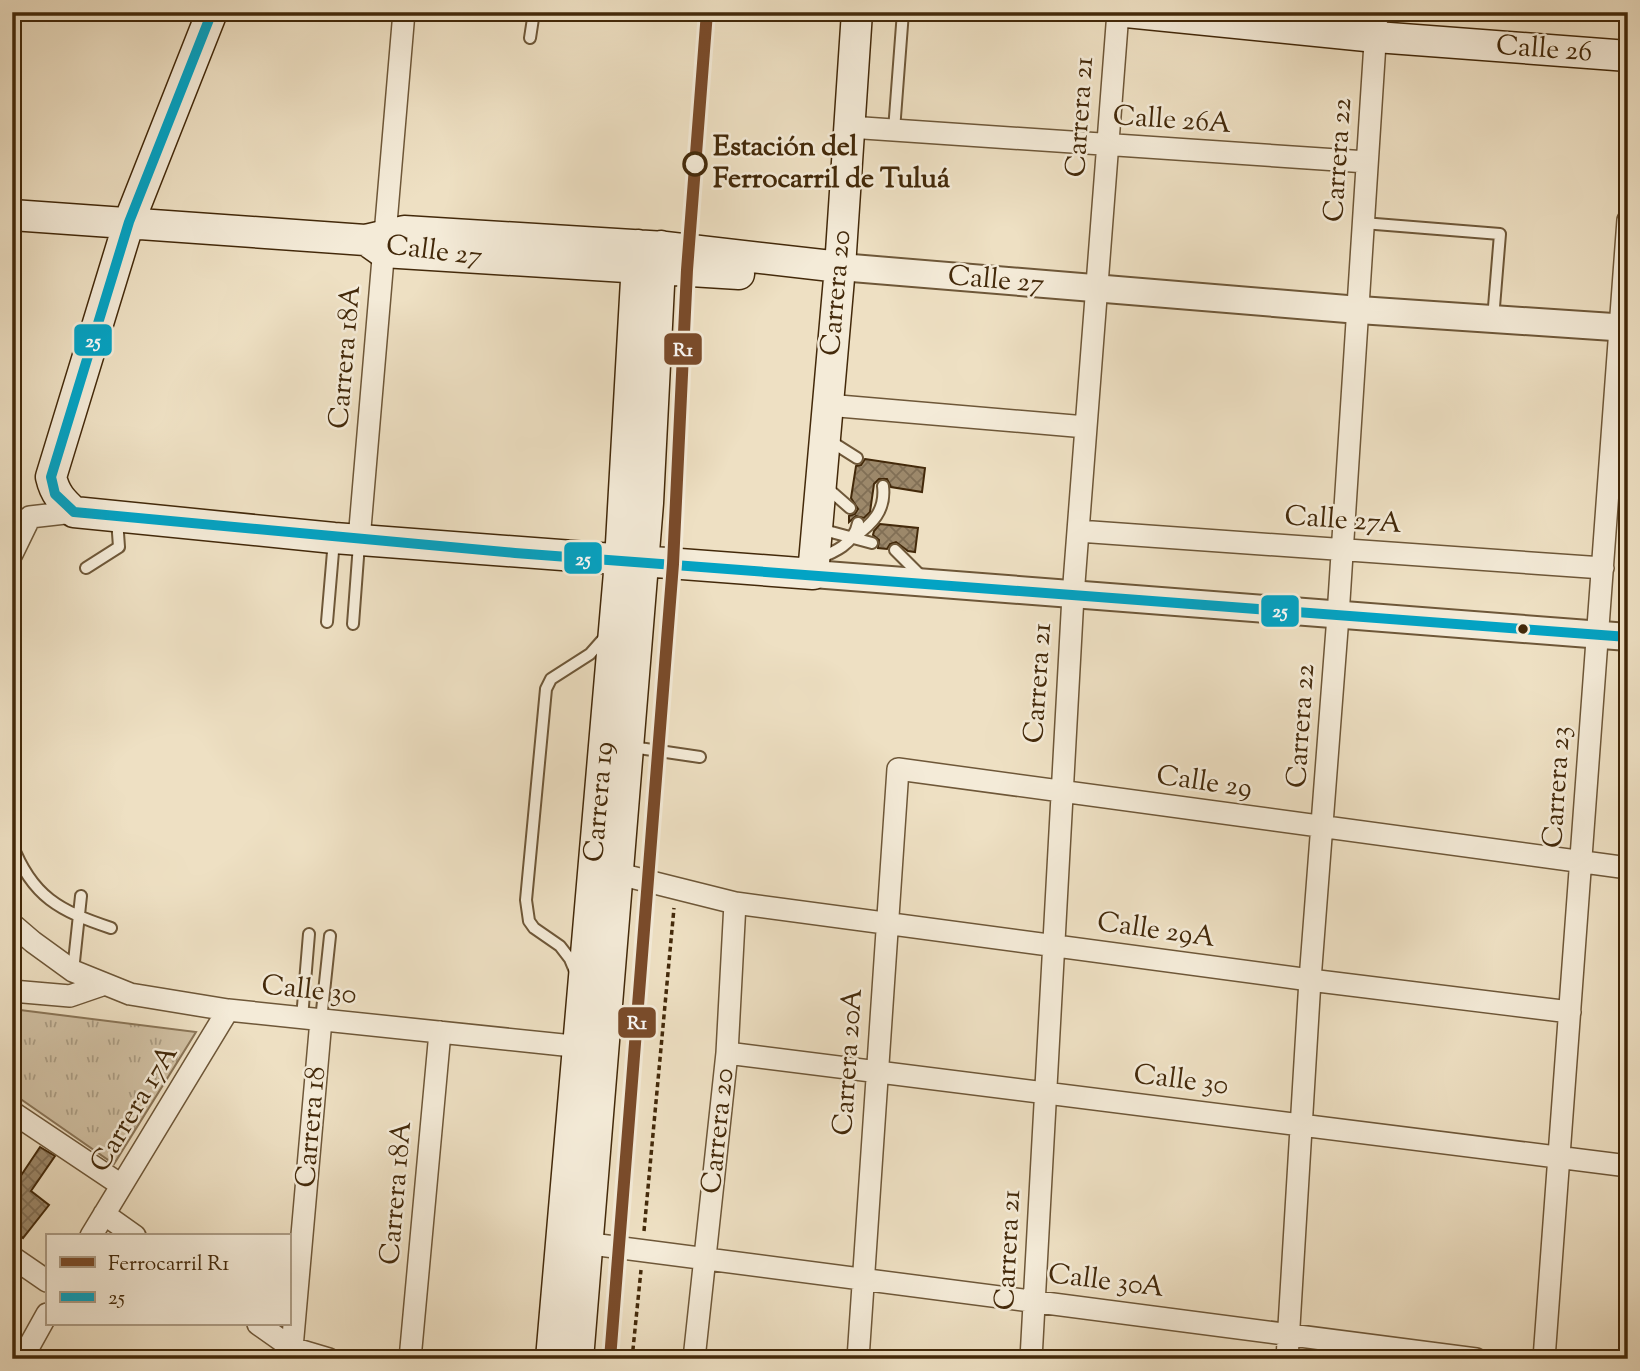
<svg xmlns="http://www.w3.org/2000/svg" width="1640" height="1371" viewBox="0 0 1640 1371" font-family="'Sorts Mill Goudy',serif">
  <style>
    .park { fill: url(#park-tufts); stroke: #8a7557; stroke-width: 2 }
    .building { fill: url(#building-cross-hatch); stroke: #43290a; stroke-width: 2 }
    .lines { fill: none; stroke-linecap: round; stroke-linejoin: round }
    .service-casing { stroke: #6e5738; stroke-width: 14 }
    .minor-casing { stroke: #6e5738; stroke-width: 24 }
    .tertiary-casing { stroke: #6e5738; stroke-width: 30 }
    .secondary-casing { stroke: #43290a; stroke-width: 33 }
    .path { stroke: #43290a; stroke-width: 3.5; stroke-dasharray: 5 3.5; stroke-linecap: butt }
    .service { stroke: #f4ebd8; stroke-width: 10 }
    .minor { stroke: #f4ebd8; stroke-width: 21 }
    .tertiary { stroke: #f4ebd8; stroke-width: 26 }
    .secondary { stroke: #f4ebd8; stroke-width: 30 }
    .bus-1-casing { stroke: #f4ebd8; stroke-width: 16 }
    .bus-1 { stroke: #03a3c4; stroke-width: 10 }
    .rail-1-casing { stroke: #f4ebd8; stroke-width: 18 }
    .rail-1 { stroke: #7a4b2a; stroke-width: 12 }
    .stop-dot { fill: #f4ebd8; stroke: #43290a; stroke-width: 3.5 }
    .bus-dot { fill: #43290a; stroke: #f4ebd8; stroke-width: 2.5 }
    .labels { text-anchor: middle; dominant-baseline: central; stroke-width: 5; stroke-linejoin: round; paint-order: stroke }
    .street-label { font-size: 28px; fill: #43290a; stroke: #f4ebd8 }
    .stop-label { font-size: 28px; font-weight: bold; fill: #43290a; stroke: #f4ebd8; text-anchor: start }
    .line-badge { stroke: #f4ebd8; stroke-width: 2.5 }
    .badge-label { font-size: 19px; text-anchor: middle; font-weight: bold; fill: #fff }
  </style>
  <defs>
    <pattern id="park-tufts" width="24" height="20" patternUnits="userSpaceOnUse" patternTransform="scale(1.75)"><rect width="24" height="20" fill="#d1c1a4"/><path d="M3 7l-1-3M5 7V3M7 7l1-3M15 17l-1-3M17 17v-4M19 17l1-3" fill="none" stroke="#ab9d84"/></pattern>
    <pattern id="building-cross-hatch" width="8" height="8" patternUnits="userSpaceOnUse" patternTransform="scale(1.75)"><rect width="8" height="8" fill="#9c886a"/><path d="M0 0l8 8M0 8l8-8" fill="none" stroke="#816f55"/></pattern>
  </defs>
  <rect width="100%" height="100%" fill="#eee0c3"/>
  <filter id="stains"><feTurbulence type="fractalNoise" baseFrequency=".00286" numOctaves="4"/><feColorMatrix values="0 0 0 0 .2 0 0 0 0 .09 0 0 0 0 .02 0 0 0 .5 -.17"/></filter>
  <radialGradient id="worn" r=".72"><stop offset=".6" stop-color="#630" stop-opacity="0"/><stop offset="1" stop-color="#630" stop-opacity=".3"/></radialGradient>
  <path class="park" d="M12 1009 196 1032 114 1164 12 1093Z"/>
  <path class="building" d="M865 459 925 468 922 492 891 487 887 479H879L874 484 870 512 864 518 856 516 849 522V516L855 514 858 509 851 498 856 466 861 465Z
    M880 524 918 528 915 552 908 551 896 542 890 544 887 549 878 548 879 540 873 535 874 531Z
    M40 1147 55 1156 31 1191 49 1205 23 1238 12 1229V1189Z"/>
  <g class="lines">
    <defs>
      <path id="service" d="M530 38 534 12
        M894 130 903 12
        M1363 223 1500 234 1493 319
        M827 439 857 458
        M826 487 850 508
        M820 529 872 543
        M853 538C872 524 886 511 883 486
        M895 550 923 578
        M817 559C835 552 854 544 858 523
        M86 568 119 547 117 519
        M327 622 334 540
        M353 624 359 544
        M632 747 700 757
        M12 844C32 897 60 911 111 928
        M73 971 81 896
        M575 971 570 959 560 946 534 928 529 921 526 900 546 689 551 679 590 654 605 637
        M302 1018 309 934
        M321 1020 330 936"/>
      <path id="minor" d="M849 127 1367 162
        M827 405 1086 427
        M1078 531 1603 568
        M359 540 404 12
        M12 554 30 517 74 512
        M619 874 735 903 1310 980 1570 1012
        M12 924 33 942 73 971 130 994 228 1010 592 1048
        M12 991 70 996 105 984
        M727 1053 1628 1166
        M12 1112 121 1185
        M104 1214 135 1236
        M91 1236 228 1010
        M576 1242 1476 1359
        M12 1257 47 1281
        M258 1324 292 1348 329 1359
        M22 1359 47 1314
        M288 1359 292 1348 321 1020
        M410 1359 440 1032
        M694 1359 727 1053 735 903
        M858 1359 898 769 1628 868
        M1031 1359 1073 596 1118 12
        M1287 1359 1310 980 1338 616 1377 12
        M1544 1359 1628 220"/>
      <path id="tertiary" d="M840 267 1359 310 1628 328
        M813 574 1628 637"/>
      <path id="secondary" d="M212 12 129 222 51 477C55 494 62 501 74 512L334 538 813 574 840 267 857 12
        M1126 12 1376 37 1628 56
        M12 215 365 240 404 231 665 247 840 267
        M366 240 383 252 739 274
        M551 1359 620 561 638 245
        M578 1359 648 503 661 246"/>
    </defs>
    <use href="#service" class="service-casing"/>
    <use href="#minor" class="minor-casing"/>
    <use href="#tertiary" class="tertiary-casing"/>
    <use href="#secondary" class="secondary-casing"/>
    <path class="path" d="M644 1231 674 908
      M632 1359 641 1270"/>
    <use href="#service" class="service"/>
    <use href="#minor" class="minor"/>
    <use href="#tertiary" class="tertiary"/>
    <use href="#secondary" class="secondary"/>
    <defs>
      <path id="bus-1" d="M212 12 129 222 51 477 55 494 74 512 515 553 1628 637"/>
    </defs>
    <use href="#bus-1" class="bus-1-casing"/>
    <use href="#bus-1" class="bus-1"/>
    <defs>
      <path id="rail-1" d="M610 1359 673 564 687 270 707 12"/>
    </defs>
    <use href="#rail-1" class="rail-1-casing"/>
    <use href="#rail-1" class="rail-1"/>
  </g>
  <circle class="stop-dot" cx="695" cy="164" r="11"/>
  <circle class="bus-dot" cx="1523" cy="629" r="6"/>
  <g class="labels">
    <g class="street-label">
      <text transform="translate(1544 50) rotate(4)">Calle 26</text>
      <text transform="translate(1081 117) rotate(-86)">Carrera 21</text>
      <text transform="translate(1172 121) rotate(4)">Calle 26A</text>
      <text transform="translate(1339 160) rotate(-86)">Carrera 22</text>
      <text transform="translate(434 252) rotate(7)">Calle 27</text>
      <text transform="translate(996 281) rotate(5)">Calle 27</text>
      <text transform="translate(837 293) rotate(-85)">Carrera 20</text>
      <text transform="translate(346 357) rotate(-85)">Carrera 18A</text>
      <text transform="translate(1343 521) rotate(4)">Calle 27A</text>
      <text transform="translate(1039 683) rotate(-86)">Carrera 21</text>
      <text transform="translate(1302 726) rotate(-86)">Carrera 22</text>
      <text transform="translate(1204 783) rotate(8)">Calle 29</text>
      <text transform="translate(1558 787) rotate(-86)">Carrera 23</text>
      <text transform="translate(600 802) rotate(-85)">Carrera 19</text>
      <text transform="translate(1156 931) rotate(8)">Calle 29A</text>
      <text transform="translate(309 991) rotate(6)">Calle 30</text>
      <text transform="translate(849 1062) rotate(-86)">Carrera 20A</text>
      <text transform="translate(1181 1081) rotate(7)">Calle 30</text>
      <text transform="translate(135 1109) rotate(-59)">Carrera 17A</text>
      <text transform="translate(312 1127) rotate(-85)">Carrera 18</text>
      <text transform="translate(719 1131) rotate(-84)">Carrera 20</text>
      <text transform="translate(397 1193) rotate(-85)">Carrera 18A</text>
      <text transform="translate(1009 1250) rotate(-87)">Carrera 21</text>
      <text transform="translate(1106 1282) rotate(7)">Calle 30A</text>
    </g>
    <g class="stop-label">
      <text x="713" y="148">Estación del<tspan x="713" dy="32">Ferrocarril de Tuluá</tspan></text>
    </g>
  </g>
  <g class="line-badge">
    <rect x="73" y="323" width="40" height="34" rx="7" fill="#03a3c4"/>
    <rect x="663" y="332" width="40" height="34" rx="7" fill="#7a4b2a"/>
    <rect x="563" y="541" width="40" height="34" rx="7" fill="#03a3c4"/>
    <rect x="1260" y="594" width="40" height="34" rx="7" fill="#03a3c4"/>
    <rect x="617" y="1006" width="40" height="33" rx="7" fill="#7a4b2a"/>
  </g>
  <g class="badge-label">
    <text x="93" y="347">25</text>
    <text x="683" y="356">R1</text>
    <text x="583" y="565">25</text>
    <text x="1280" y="617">25</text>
    <text x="637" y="1029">R1</text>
  </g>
  <rect width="1640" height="1371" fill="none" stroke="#eee0c3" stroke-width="42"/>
  <rect x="14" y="14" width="1612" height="1343" fill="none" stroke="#43290a" stroke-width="3.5"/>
  <rect x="21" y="21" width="1598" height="1329" fill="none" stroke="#43290a" stroke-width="2"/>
  <rect x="46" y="1234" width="245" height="91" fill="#f4ebd8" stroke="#ad9d86" stroke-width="2"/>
  <rect x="60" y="1257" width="35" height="10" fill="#7a4b2a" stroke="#ad9d86" stroke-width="2"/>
  <text x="108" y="1270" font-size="21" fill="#43290a">Ferrocarril R1</text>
  <rect x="60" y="1292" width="35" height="10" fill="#03a3c4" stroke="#ad9d86" stroke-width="2"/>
  <text x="108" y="1304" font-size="21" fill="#43290a">25</text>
  <rect width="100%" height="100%" filter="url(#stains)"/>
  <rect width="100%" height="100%" fill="url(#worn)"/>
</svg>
